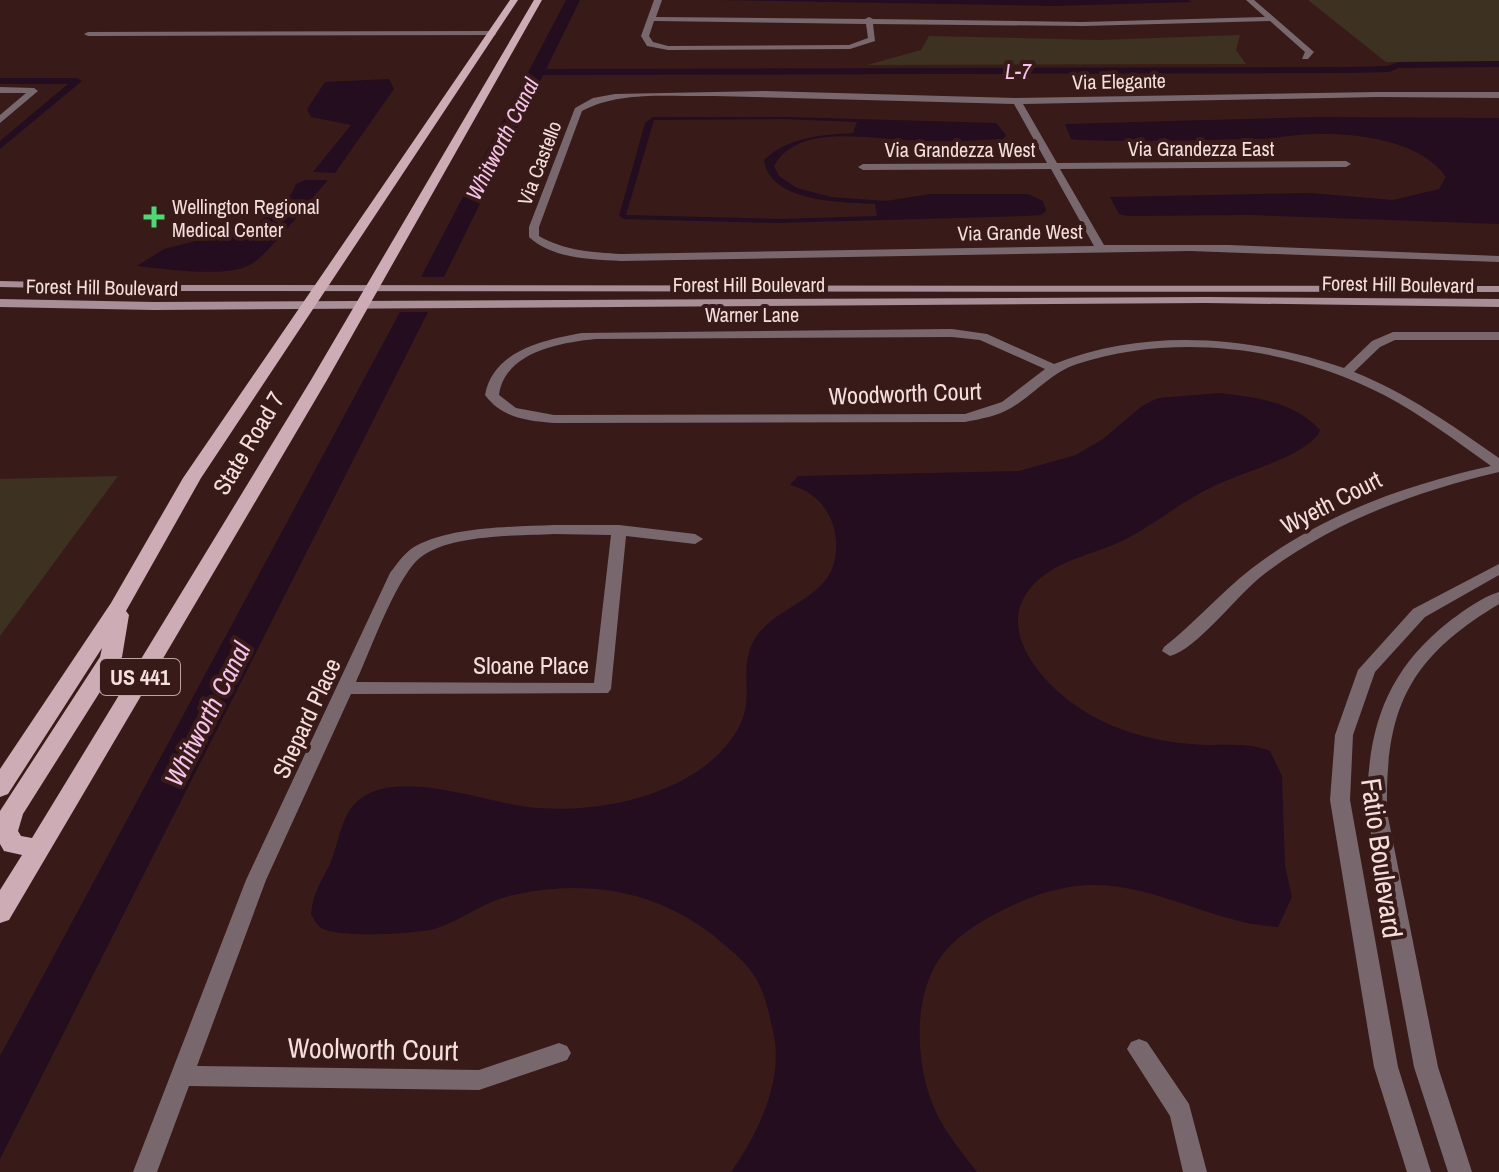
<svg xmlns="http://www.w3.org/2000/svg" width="1499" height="1172" viewBox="0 0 1499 1172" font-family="'Archivo Narrow',sans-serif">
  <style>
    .green { fill: #3d3122 }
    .water { fill: #230d1f; fill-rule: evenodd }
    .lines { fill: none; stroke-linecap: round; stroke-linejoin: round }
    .canal { fill: #230d1f; fill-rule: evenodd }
    .minor { fill: #78686d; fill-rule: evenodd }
    .secondary { fill: #a88e96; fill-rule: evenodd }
    .primary { fill: #cdacb6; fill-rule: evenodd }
    .poi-dot { fill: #50d674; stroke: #381b19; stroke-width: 3 }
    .labels { text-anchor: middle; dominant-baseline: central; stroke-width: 8; stroke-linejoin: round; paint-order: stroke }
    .far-street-label { font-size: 20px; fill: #f4dfdd; stroke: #381b19 }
    .far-poi-label { font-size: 20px; fill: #f4dfdd; stroke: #381b19; text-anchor: start }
    .far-water-label { font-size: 22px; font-style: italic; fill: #f6c4eb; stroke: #381b19 }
    .shield { fill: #381b19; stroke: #bca4a2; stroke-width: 2 }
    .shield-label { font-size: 22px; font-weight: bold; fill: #f4dfdd }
    .street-label { font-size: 24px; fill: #f4dfdd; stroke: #381b19 }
    .water-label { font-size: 26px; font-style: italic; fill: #f6c4eb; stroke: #381b19 }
    .near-street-label { font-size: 28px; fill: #f4dfdd; stroke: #381b19 }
  </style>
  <rect width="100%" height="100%" fill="#381b19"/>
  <path class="green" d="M1308 0H1499V62H1386Z
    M1240 35 1236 50 1246 64 867 65 921 50 929 36 1099 40Z
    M118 476 0 636V479Z"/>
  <path class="water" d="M566 0H580L444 277H421Z
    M719 0H1189L1191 2 1054 6Z
    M389 79 394 89 335 173 313 172 351 125 311 117 307 109 325 82Z
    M653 117H787L996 123 1006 135 1003 139C971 141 937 142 905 140 866 138 796 124 774 166L779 176 797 188 831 197 886 201 930 194H1028L1043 201 1046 211 1041 215 1025 216 777 223 624 219 619 216 645 123ZM783 119 857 122 853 133C821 135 788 137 764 160 770 203 842 202 875 204L877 216 779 219 626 215 654 120Z
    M1318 117 1499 118V224L1249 215 1128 216 1119 214 1110 197 1310 193 1393 200 1439 189 1446 177C1419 137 1343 131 1299 135 1284 136 1271 139 1256 139 1197 140 1138 142 1079 140L1071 139 1065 124Z
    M306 180H328C309 201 274 248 253 263 231 279 164 269 137 266L164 249 255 226 292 193 296 184Z
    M400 312H428L0 1159V1056Z
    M1220 393C1254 397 1295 402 1320 430L1318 435C1296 460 1241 472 1210 488 1179 503 1153 526 1122 541 1093 555 1059 559 1035 583 987 631 1051 694 1094 717 1124 733 1159 742 1192 744 1219 747 1245 741 1270 751L1282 776 1285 866 1292 897 1278 927C1216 924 1160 886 1095 885 1060 885 1027 897 997 913 976 924 953 939 940 958 913 997 916 1058 931 1100 940 1126 960 1150 977 1172H731C757 1136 783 1082 774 1036 769 1014 766 993 753 974 743 959 727 947 714 936 655 890 586 879 513 895 483 901 459 923 430 930 408 934 339 938 321 928 316 924 314 919 311 914 313 893 321 882 330 864 339 843 341 813 360 799 402 767 490 805 537 808 602 813 689 795 730 741 760 702 737 678 752 644 769 607 827 602 835 559 841 526 824 493 790 485L798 476 1019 471 1076 455 1103 439 1142 406 1158 398Z"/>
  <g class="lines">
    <path class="canal" d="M1499 61V67L1399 68 1389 72 1346 73 536 75 531 72 536 69 1346 67 1388 66 1398 62Z
      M0 78H77L82 81 0 149V141L68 84H0Z"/>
    <path class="minor" d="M654 0H662L656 17 865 19 869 17 873 19 1083 22 1265 17 1246 0H1254L1314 52 1308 59H1302L1305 52 1270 21 1083 26 873 24 875 41 850 49 668 50 647 46 641 36ZM654 21 866 24 868 38 849 45 668 46 653 42 649 36Z
      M493 31 496 35 88 36 84 34 88 32Z
      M0 87 34 88 38 91 0 123V115L26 93H0Z
      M765 91 1015 98 1378 92H1499V98L1378 97 1023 104 1057 163 1346 161 1351 164 1346 167 1060 169 1104 245H1229L1499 256V262L1190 251 621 261C590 259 553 259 529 237V227L575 108 593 98 615 94ZM715 96 1014 104 1047 163 863 164 858 167 863 170 1051 169 1094 246 621 254C592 252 565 251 539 236V227L582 111C620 90 672 97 715 96Z
      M952 329 987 334 1054 364C1146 327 1252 336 1344 368L1372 341 1393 332H1499V340H1395L1380 347 1354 372C1407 393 1453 426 1499 458V472C1414 492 1332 522 1263 575 1238 594 1196 650 1170 656L1162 651 1164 647C1195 623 1220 593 1251 569 1321 515 1405 485 1491 466 1456 441 1422 415 1384 395 1292 347 1176 332 1077 364 1050 373 1035 394 1011 408 997 416 981 419 965 422L554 423C527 421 502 418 485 395 493 351 543 340 582 333ZM952 337 980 340 1045 369 1002 402 965 414 554 415 516 408 499 395C505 352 559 343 595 339Z
      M554 525H619L695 534 703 539 695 544 626 536 611 689 608 693 351 694 266 880 197 1066 479 1070 559 1043 567 1046 571 1053 567 1060 479 1090 189 1086 157 1172H133L246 880 390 573C396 565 403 555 411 549 446 526 513 527 554 525ZM554 534 611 535 594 683 356 682C370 652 397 575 421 557 451 534 517 536 554 534Z
      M1499 564V575L1425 617 1375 672 1353 735 1350 800 1398 1067 1431 1172H1407L1374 1067 1330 800 1335 735 1358 670 1413 609Z
      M1499 592V604C1409 658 1385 708 1387 812L1438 1067 1472 1172H1448L1414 1067 1367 812C1367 731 1384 672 1451 620 1465 610 1482 597 1499 592Z
      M1139 1039 1147 1042 1189 1104 1207 1172H1183L1170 1116 1127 1049 1131 1042Z"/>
    <path class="secondary" d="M0 281 181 285 1499 286V292L181 291 0 287Z
      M1206 297 1499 299V307L1206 303 154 310 0 307V299L154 302Z"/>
    <path class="primary" d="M510 0H518L201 478 126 611 129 615 122 657 23 814 18 831 21 836 32 838 311 380 534 0H542L327 380 9 920 0 923V890L22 855 4 851 0 844V811L100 657 102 648 8 794 0 797V769L111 603 183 478Z"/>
  </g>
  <path class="poi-dot" d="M150 205h8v8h8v8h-8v8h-8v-8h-8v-8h8z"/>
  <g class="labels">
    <g class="far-street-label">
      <text transform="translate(1119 81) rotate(-1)">Via Elegante</text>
      <text x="1201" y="148">Via Grandezza East</text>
      <text x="960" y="149">Via Grandezza West</text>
      <text transform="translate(539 163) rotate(-69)">Via Castello</text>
      <text transform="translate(1020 232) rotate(-1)">Via Grande West</text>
      <text x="749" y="284">Forest Hill Boulevard</text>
      <text transform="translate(1398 284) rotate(1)">Forest Hill Boulevard</text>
      <text transform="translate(102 287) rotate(1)">Forest Hill Boulevard</text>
      <text x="752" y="314">Warner Lane</text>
    </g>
    <g class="far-poi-label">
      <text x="172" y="206">Wellington Regional<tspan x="172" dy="23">Medical Center</tspan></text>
    </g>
    <g class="far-water-label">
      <text x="1018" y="71">L-7</text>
      <text transform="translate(502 139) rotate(-63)">Whitworth Canal</text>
    </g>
    <rect class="shield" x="100" y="659" width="80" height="36" rx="6"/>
    <g class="shield-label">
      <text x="140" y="677">US 441</text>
    </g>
    <g class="street-label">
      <text transform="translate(905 393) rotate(-2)">Woodworth Court</text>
      <text transform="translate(248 443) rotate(-59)">State Road 7</text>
      <text transform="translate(1331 502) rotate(-27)">Wyeth Court</text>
      <text x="531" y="665">Sloane Place</text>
      <text transform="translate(306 718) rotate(-65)">Shepard Place</text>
    </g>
    <g class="water-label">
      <text transform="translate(207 714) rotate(-63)">Whitworth Canal</text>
    </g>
    <g class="near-street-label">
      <text transform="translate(1382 858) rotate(82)">Fatio Boulevard</text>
      <text transform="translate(373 1049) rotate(1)">Woolworth Court</text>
    </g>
  </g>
</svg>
